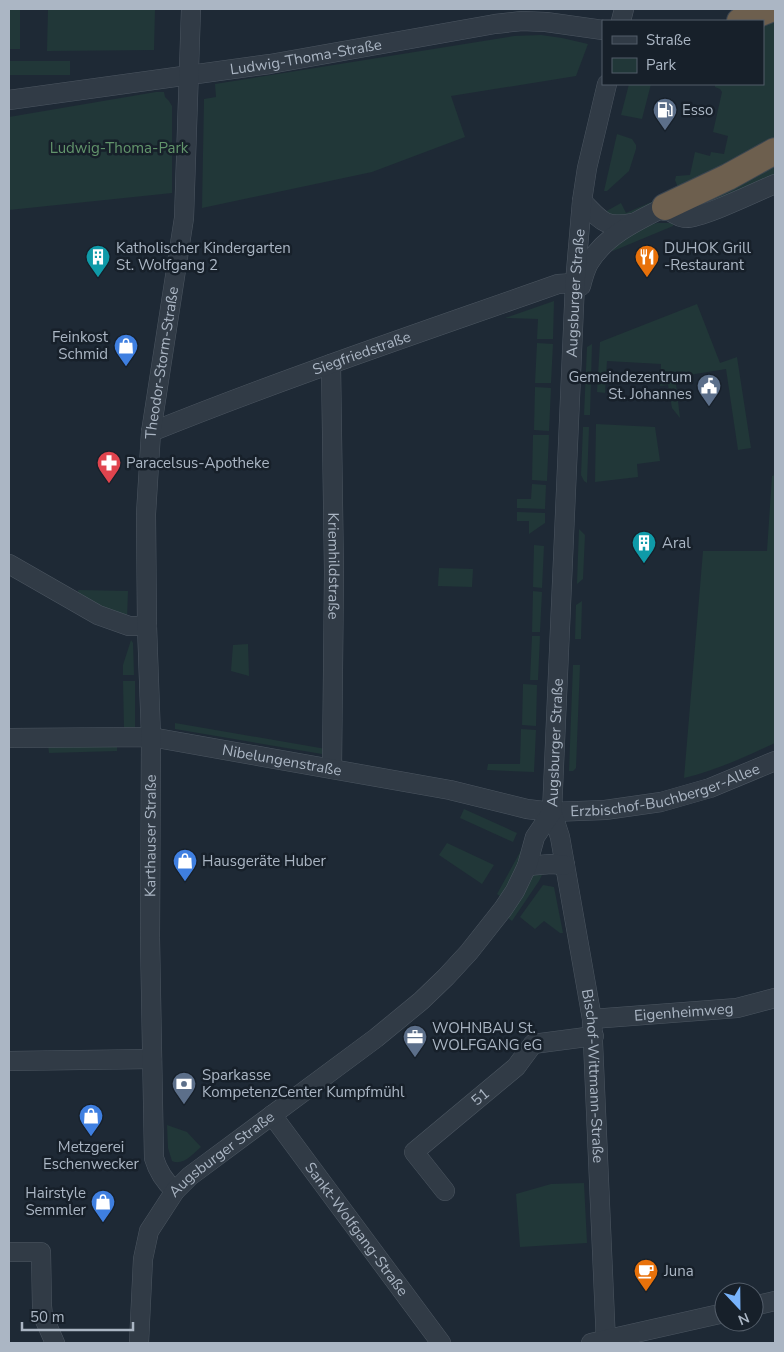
<svg xmlns="http://www.w3.org/2000/svg" width="784" height="1352" viewBox="0 0 784 1352" font-family="'Nunito Sans',sans-serif">
  <style>
    .green { fill: #213738 }
    .lines { fill: none; stroke-linecap: round; stroke-linejoin: round }
    .minor-casing { stroke: #4c5661; stroke-width: 20 }
    .highway-casing { stroke: #3c4650; stroke-width: 28 }
    .minor { stroke: #313b46; stroke-width: 19 }
    .highway { stroke: #6d5f4e; stroke-width: 26 }
    .labels { text-anchor: middle; dominant-baseline: central; stroke-width: 5; stroke-linejoin: round; paint-order: stroke }
    .street-label { font-size: 15px; fill: #abb6c4; stroke: #17202a }
    .poi-label { font-size: 15px; fill: #abb6c4; stroke: #17202a; text-anchor: start }
    .park-label { font-size: 15px; fill: #62946b; stroke: #17202a }
  </style>
  <rect width="100%" height="100%" fill="#1e2935"/>
  <path class="green" d="M9 9H20V49H9Z
    M48 9H155L154 50 47 51Z
    M775 15V143L623 218 603 213 621 203 626 213 679 190 675 180 676 176 690 175 695 152 710 156 711 152 724 154 728 136 713 132 722 92 720 89 715 87V84H763V21Z
    M541 35 562 38 588 44 576 76 451 96 465 137 372 172 202 208 204 99 216 97 215 84 514 36Z
    M9 61H70V75H9Z
    M629 84H651L642 119 621 115Z
    M156 92H164L165 97 169 101 172 106V193L9 210V117Z
    M617 134 632 139 636 145V149L629 171 607 191H604Z
    M775 163V178L715 205 686 209Z
    M657 223H673V226L613 251 609 249C622 238 640 228 657 223Z
    M554 301 553 339H537L538 319 505 318Z
    M697 304 720 363 737 357 751 448 738 450 726 369 683 376 684 383 676 384 680 418 672 408 668 385 660 386 661 364 607 361 605 393 597 392 600 342Z
    M537 343 553 344 551 383H535Z
    M592 344 590 415H584L587 347Z
    M535 387 551 388 549 431 534 430Z
    M596 424 655 427 660 461 637 464 638 477 595 482Z
    M583 427H589L587 483 584 481 581 475Z
    M533 435H549L547 481 532 480Z
    M775 475V743C745 757 717 770 684 778L703 551H767L772 476Z
    M532 484 546 485 545 509 517 508V499H531Z
    M517 512 545 513V523L529 534V521H517Z
    M579 529 585 535 583 579 577 584Z
    M534 545 544 546 542 588 533 587Z
    M439 568 473 569 472 587 438 586Z
    M78 590 128 591 127 620 79 599Z
    M533 591 542 592 540 632H532Z
    M582 601 581 639H575L576 605Z
    M532 636H540L538 680H530Z
    M131 640 133 643 134 675H123V665Z
    M248 644 249 676 231 671 233 645Z
    M573 665H580L576 768 573 771H569Z
    M123 681H135V728H124Z
    M523 684 537 685 536 726 522 725Z
    M175 723 326 749 322 754 175 729Z
    M521 729 536 730 534 772 487 770 488 764H520Z
    M117 744V751L49 753 48 745Z
    M464 809 517 833 513 842 460 818Z
    M447 843 494 865 482 884 439 855Z
    M524 845C519 864 511 880 501 897L497 894Z
    M544 871 539 881 512 921 508 918 534 874Z
    M543 885 554 887 563 933H560L544 921 535 929 520 917Z
    M167 1125 187 1132 201 1147C193 1154 183 1166 172 1161L168 1148Z
    M584 1183 587 1243 520 1247 516 1194 551 1184Z"/>
  <g class="lines">
    <defs>
      <g id="minor">
        <path d="M621 21 624 9"/>
        <path id="s1" d="M9 100 270 64 495 24 522 21 546 22 603 30"/>
        <path d="M582 201C601 220 603 228 632 223"/>
        <path d="M581 286C583 278 585 270 589 263 606 235 637 221 665 207 671 212 677 217 685 218 701 219 758 191 775 184"/>
        <path id="s2" d="M331 364 334 572 332 769"/>
        <path id="s3" d="M151 432C285 378 422 332 558 284L575 283"/>
        <path d="M9 564 98 615 129 626H147"/>
        <path id="s4" d="M9 738 151 737 450 790 527 809 552 812 605 810 661 802 710 788 775 761"/>
        <path id="s5" d="M552 812 560 837 592 1019 606 1343"/>
        <path d="M527 866 551 864 565 865"/>
        <path id="s6" d="M592 1019 737 1008 775 998"/>
        <path d="M9 1061 152 1059"/>
        <path id="s7" d="M272 1115 441 1343"/>
        <path id="s8" d="M175 1191C164 1181 158 1172 154 1158L150 938 151 737 147 626 146 514 151 432 184 218 191 9"/>
        <path id="s9" d="M445 1191 414 1152 516 1067 533 1044 594 1036"/>
        <path d="M9 1252H41L42 1306 43 1316 55 1343"/>
        <path d="M754 1306 775 1301"/>
        <path id="s10" d="M139 1343 143 1259 149 1231 175 1191 190 1176 376 1038 421 1001 446 977 469 952 503 909 515 891 527 866 535 837 552 812 575 283 582 201 587 168 607 84"/>
        <path d="M591 1343 724 1313"/>
      </g>
      <path id="highway" d="M740 21 771 9
        M665 207 728 177 775 151"/>
    </defs>
    <use href="#minor" class="minor-casing"/>
    <use href="#highway" class="highway-casing"/>
    <use href="#minor" class="minor"/>
    <use href="#highway" class="highway"/>
  </g>
  <defs>
    <symbol id="fuel-pin" viewBox="-11 -11 22 30"><path d="M0 17L-7.5 6A9.5 9.5 0 1 1 7.5 6Z" fill="#5c6f8a" stroke="#17202a"/><path d="M-5.5-6h7V0h2V4h1.3V-2.5L3-4.5l.8-.8L6-3V5H2.5V1h-1V6h-7ZM-4.2-4.7v3.2H.2V-4.7Z" fill="#fff"/></symbol>
    <symbol id="building-pin" viewBox="-11 -11 22 30"><path d="M0 17L-7.5 6A9.5 9.5 0 1 1 7.5 6Z" fill="#0f9aa8" stroke="#17202a"/><path d="M-4-6H4V6H1V3H-1V6H-4ZM-2.5-4.3h1.7v1.8h-1.7ZM.8-4.3h1.7v1.8H.8ZM-2.5-1h1.7V.8h-1.7ZM.8-1h1.7V.8H.8Z" fill="#fff"/></symbol>
    <symbol id="restaurant-pin" viewBox="-11 -11 22 30"><path d="M0 17L-7.5 6A9.5 9.5 0 1 1 7.5 6Z" fill="#e8710a" stroke="#17202a"/><path d="M-5-6h1v4h1v-4h1v4h1v-4h1v5L-1.5 .5V6h-2V.5L-5-1ZM5-6V6H3V1.5H1.5Q1.5-4 5-6Z" fill="#fff"/></symbol>
    <symbol id="shop-pin" viewBox="-11 -11 22 30"><path d="M0 17L-7.5 6A9.5 9.5 0 1 1 7.5 6Z" fill="#3f7fe0" stroke="#17202a"/><path d="M-5-2.5h2.3a2.7 3.5 0 0 1 5.4 0H5L5.5 6h-11ZM-1.5-2.5h3a1.5 2.3 0 0 0-3 0Z" fill="#fff"/></symbol>
    <symbol id="civic-pin" viewBox="-11 -11 22 30"><path d="M0 17L-7.5 6A9.5 9.5 0 1 1 7.5 6Z" fill="#5c6f8a" stroke="#17202a"/><path d="M-.6-6.5H3V-4.5H.6V-3L4-1V1h2V6H-6V1h2V-1L-.6-3ZM-1.2 2.5V6h2.4V2.5Z" fill="#fff"/></symbol>
    <symbol id="pharmacy-pin" viewBox="-11 -11 22 30"><path d="M0 17L-7.5 6A9.5 9.5 0 1 1 7.5 6Z" fill="#e0444e" stroke="#17202a"/><path d="M-2-6h4v4h4v4h-4v4h-4v-4h-4v-4h4Z" fill="#fff"/></symbol>
    <symbol id="office-pin" viewBox="-11 -11 22 30"><path d="M0 17L-7.5 6A9.5 9.5 0 1 1 7.5 6Z" fill="#5c6f8a" stroke="#17202a"/><path d="M-6-3h4V-5.5h4V-3h4V5H-6ZM-1-4.5V-3h2v-1.5ZM-6 0V1H6V0Z" fill="#fff"/></symbol>
    <symbol id="bank-pin" viewBox="-11 -11 22 30"><path d="M0 17L-7.5 6A9.5 9.5 0 1 1 7.5 6Z" fill="#5c6f8a" stroke="#17202a"/><path d="M-6-4H6V4H-6ZM0-2.3a2.3 2.3 0 1 0 0 4.6a2.3 2.3 0 1 0 0-4.6Z" fill="#fff"/></symbol>
    <symbol id="cafe-pin" viewBox="-11 -11 22 30"><path d="M0 17L-7.5 6A9.5 9.5 0 1 1 7.5 6Z" fill="#e8710a" stroke="#17202a"/><path d="M-5.5-4.5H6V0H3Q3 3.5 0 3.5H-2.5Q-5.5 3.5-5.5 0ZM3-3.2v2h1.7v-2ZM-6 4.5H4V6H-6Z" fill="#fff"/></symbol>
  </defs>
  <g fill-rule="evenodd">
    <use href="#fuel-pin" x="651" y="96" width="28" height="38"/>
    <use href="#building-pin" x="84" y="243" width="28" height="38"/>
    <use href="#restaurant-pin" x="633" y="243" width="28" height="38"/>
    <use href="#shop-pin" x="112" y="332" width="28" height="38"/>
    <use href="#civic-pin" x="695" y="372" width="28" height="38"/>
    <use href="#pharmacy-pin" x="95" y="449" width="28" height="38"/>
    <use href="#building-pin" x="630" y="529" width="28" height="38"/>
    <use href="#shop-pin" x="171" y="847" width="28" height="38"/>
    <use href="#office-pin" x="401" y="1023" width="28" height="38"/>
    <use href="#bank-pin" x="170" y="1070" width="28" height="38"/>
    <use href="#shop-pin" x="77" y="1102" width="28" height="38"/>
    <use href="#shop-pin" x="89" y="1188" width="28" height="38"/>
    <use href="#cafe-pin" x="632" y="1257" width="28" height="38"/>
  </g>
  <g class="labels">
    <g class="street-label">
      <text stroke="none"><textPath href="#s1" startOffset="300">Ludwig-Thoma-Straße</textPath></text>
      <text stroke="none"><textPath href="#s10" startOffset="1224">Augsburger Straße</textPath></text>
      <text stroke="none"><textPath href="#s3" startOffset="225">Siegfriedstraße</textPath></text>
      <text stroke="none"><textPath href="#s8" startOffset="836">Theodor-Storm-Straße</textPath></text>
      <text stroke="none"><textPath href="#s2" startOffset="202">Kriemhildstraße</textPath></text>
      <text stroke="none"><textPath href="#s10" startOffset="774">Augsburger Straße</textPath></text>
      <text stroke="none"><textPath href="#s4" startOffset="275">Nibelungenstraße</textPath></text>
      <text stroke="none"><textPath href="#s4" startOffset="666">Erzbischof-Buchberger-Allee</textPath></text>
      <text stroke="none"><textPath href="#s8" startOffset="362">Karthauser Straße</textPath></text>
      <text stroke="none"><textPath href="#s6" startOffset="92">Eigenheimweg</textPath></text>
      <text stroke="none"><textPath href="#s5" startOffset="268">Bischof-Wittmann-Straße</textPath></text>
      <text stroke="none"><textPath href="#s9" startOffset="136">51</textPath></text>
      <text stroke="none"><textPath href="#s10" startOffset="220">Augsburger Straße</textPath></text>
      <text stroke="none"><textPath href="#s7" startOffset="142">Sankt-Wolfgang-Straße</textPath></text>
    </g>
    <g class="poi-label">
      <text x="682" y="110">Esso</text>
      <text x="116" y="248">Katholischer Kindergarten<tspan x="116" dy="17">St. Wolfgang 2</tspan></text>
      <text x="664" y="248">DUHOK Grill<tspan x="664" dy="17">-Restaurant</tspan></text>
      <text x="108" y="337" text-anchor="end">Feinkost<tspan x="108" dy="17">Schmid</tspan></text>
      <text x="692" y="377" text-anchor="end">Gemeindezentrum<tspan x="692" dy="17">St. Johannes</tspan></text>
      <text x="126" y="463">Paracelsus-Apotheke</text>
      <text x="662" y="543">Aral</text>
      <text x="202" y="861">Hausgeräte Huber</text>
      <text x="432" y="1028">WOHNBAU St.<tspan x="432" dy="17">WOLFGANG eG</tspan></text>
      <text x="202" y="1075">Sparkasse<tspan x="202" dy="17">KompetenzCenter Kumpfmühl</tspan></text>
      <text x="91" y="1147" text-anchor="middle">Metzgerei<tspan x="91" dy="17">Eschenwecker</tspan></text>
      <text x="86" y="1193" text-anchor="end">Hairstyle<tspan x="86" dy="17">Semmler</tspan></text>
      <text x="664" y="1271">Juna</text>
    </g>
    <g class="park-label">
      <text x="119" y="148">Ludwig-Thoma-Park</text>
    </g>
  </g>
  <rect width="784" height="1352" fill="none" stroke="#abb6c4" stroke-width="20"/>
  <rect x="602" y="20" width="162" height="65" fill="#17202a" stroke="#525c68"/>
  <rect x="612" y="36" width="25" height="8" fill="#313b46" stroke="#525c68"/>
  <text x="646" y="45" font-size="15" fill="#abb6c4">Straße</text>
  <rect x="612" y="58" width="25" height="15" fill="#213738" stroke="#525c68"/>
  <text x="646" y="70" font-size="15" fill="#abb6c4">Park</text>
  <g transform="translate(739 1307) rotate(158)"><circle r="24" fill="#17202a" stroke="#525c68"/>
  <path d="M0-4L9 19L0 12L-9 19Z" fill="#78b3fb"/>
  <text y="-8" font-size="14" font-weight="bold" text-anchor="middle" fill="#abb6c4">N</text>
  </g>
  <path d="M22 1322v8h111v-8" fill="none" stroke="#abb6c4" stroke-width="2.5"/>
  <text x="30" y="1322" font-size="15" fill="#abb6c4" stroke="#17202a" stroke-width="4" paint-order="stroke">50 m</text>
</svg>
